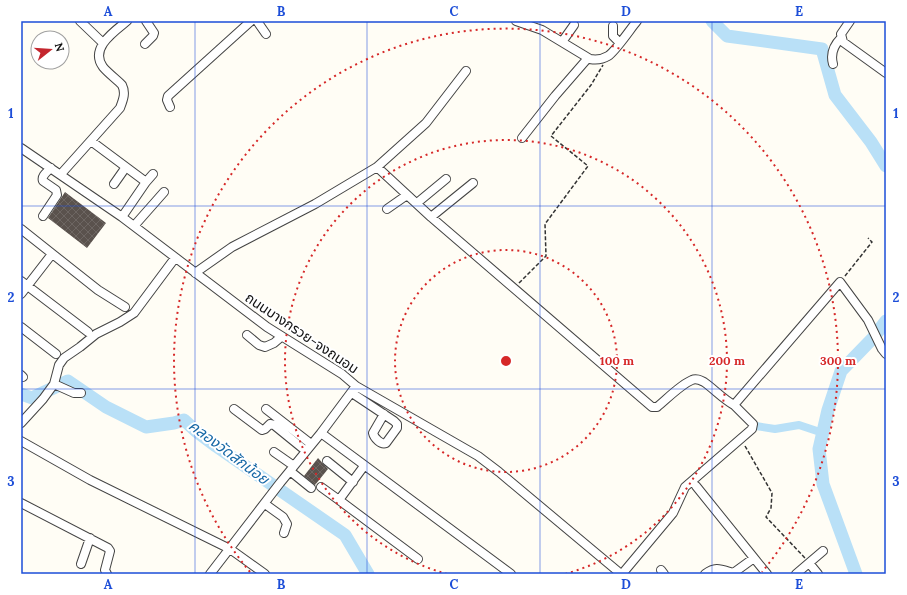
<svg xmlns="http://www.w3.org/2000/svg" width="907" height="595" viewBox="0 0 907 595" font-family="Lora,'Noto Sans Thai',serif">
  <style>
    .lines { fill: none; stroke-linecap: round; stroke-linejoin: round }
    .canal { stroke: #b9e0f7; stroke-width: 8 }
    .river { stroke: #b9e0f7; stroke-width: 13 }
    .building { fill: url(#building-cross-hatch) }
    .minor-casing { stroke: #444; stroke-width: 10 }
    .path { stroke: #333; stroke-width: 1.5; stroke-dasharray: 4 2; stroke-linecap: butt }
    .minor { stroke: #fff; stroke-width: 8 }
    .grid { fill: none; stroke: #1d4ed8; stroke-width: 1; stroke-opacity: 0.55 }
    .ring { fill: none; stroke: #d62828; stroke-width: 2; stroke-dasharray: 2 4 }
    .labels { text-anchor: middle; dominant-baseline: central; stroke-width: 4; stroke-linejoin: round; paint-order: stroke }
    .street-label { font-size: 14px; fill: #111; stroke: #fff }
    .water-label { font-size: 15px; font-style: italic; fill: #1768a6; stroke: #fff }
    .centre { fill: #d62828; stroke: #fff; stroke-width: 2 }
    .ring-label { font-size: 12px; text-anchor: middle; font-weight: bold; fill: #d62828; stroke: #fff; stroke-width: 4; stroke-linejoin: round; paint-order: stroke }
    .neatline { fill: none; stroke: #1d4ed8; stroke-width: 1.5 }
    .grid-label { font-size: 13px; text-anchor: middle; font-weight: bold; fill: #1d4ed8 }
  </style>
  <defs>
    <pattern id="building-cross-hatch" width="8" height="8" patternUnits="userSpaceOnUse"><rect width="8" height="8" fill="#5a524d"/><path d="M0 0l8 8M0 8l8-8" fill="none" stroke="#6d6662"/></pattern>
  </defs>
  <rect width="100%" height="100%" fill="#fffdf5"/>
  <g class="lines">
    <path class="canal" d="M756 426 775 429 799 425 823 433"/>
    <path class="river" d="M712 21 727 36 822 49 835 95 871 142 886 166
      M21 394 32 398 68 381 106 407 146 427 174 423 184 420 196 431 216 446 345 535 368 574
      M856 574 823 484 819 449 828 410 841 371 873 338 886 321"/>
  </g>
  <path class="building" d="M65 192 106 223 87 248 48 218Z
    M318 458 328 469 315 485 304 476Z"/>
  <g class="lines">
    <defs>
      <path id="minor" d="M80 21 103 43
        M257 21 266 34
        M516 21 542 30 590 59C596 60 603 59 608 56 615 52 631 28 637 21
        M850 21 841 34 843 42 886 73
        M613 26V36L620 43
        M562 42 574 25
        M145 44 153 36 154 33 146 21
        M833 64C830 53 834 45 841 38
        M170 107 167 100 168 96 251 21
        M522 138 555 96 588 58
        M91 141 146 182 153 174
        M21 148 122 217 267 327 342 374 356 386 321 433 280 483 210 574
        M377 167 431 217 652 407H657C667 399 680 385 692 380 696 378 700 380 704 382 714 389 723 399 734 405
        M61 174 120 108C123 100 126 93 122 85 116 79 108 73 103 67 89 48 115 31 127 21
        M114 184 126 167
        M417 203 446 179
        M387 209 407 195
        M43 216 57 195 56 190 43 181C41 176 47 172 51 168
        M122 217 146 182
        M431 217 473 183
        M134 226 164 192
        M21 229 98 290 125 307
        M195 273 232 247 315 204 377 167 426 123 466 71
        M21 281 88 332
        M21 294 52 254
        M21 327 56 354
        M247 335 259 345 265 347 274 343 281 337
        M21 375 23 377
        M54 384 74 393H81
        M356 386 478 456 499 472 621 574
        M352 393 394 421 397 424V428L386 443C381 445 374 438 373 433L384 414
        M234 409 262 430 265 429 270 424 274 425 306 451
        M266 409 311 444
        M21 423 43 399 54 384 59 365 64 358 80 347 96 334 120 322 134 313 175 258
        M321 433 511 574
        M21 441 90 480 230 549 265 574
        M274 452 294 466
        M327 461 353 482
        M364 466 339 500 418 559
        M290 471 311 488
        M696 486 754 558
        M321 487 339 500
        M21 503 108 548 110 551 105 570 107 574
        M265 504 283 517 287 524 284 533
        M809 563 818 574
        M81 564 90 538
        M661 570 664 574
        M622 574 673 513 685 487 752 429 753 424 734 405 840 282 868 320 882 349 886 354
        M705 574C716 566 720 569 733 573
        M732 574 754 558 767 574
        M796 574 823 551"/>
    </defs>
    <use href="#minor" class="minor-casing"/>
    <path class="path" d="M845 276 872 242 868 238
      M519 283 546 256 545 224 588 166 551 136 591 85 603 65
      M745 446 772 493 771 508 766 517 805 558"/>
    <use href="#minor" class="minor"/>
  </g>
  <path class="grid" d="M195 21V574M367 21V574M540 21V574M712 21V574M21 206H886M21 389H886"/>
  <g class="ring">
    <circle cx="506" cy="361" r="111"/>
    <path d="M447 574A221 221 0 1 1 565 574"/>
    <path d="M250 572A332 332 0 1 1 762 572"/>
  </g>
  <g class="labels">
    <g class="street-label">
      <text transform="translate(302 333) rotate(34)">ถนนบางกรวย-จงถนอม</text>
    </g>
    <g class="water-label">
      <text transform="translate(229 452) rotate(37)">คลองวัดสักน้อย</text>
    </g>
  </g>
  <circle cx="506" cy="361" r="6" class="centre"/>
  <g class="ring-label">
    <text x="617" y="365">100 m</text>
    <text x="727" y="365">200 m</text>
    <text x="838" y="365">300 m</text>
  </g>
  <rect width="907" height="595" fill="none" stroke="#ffffff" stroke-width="44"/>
  <g transform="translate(50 50) rotate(73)"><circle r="19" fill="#ffffff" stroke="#a0a0a0"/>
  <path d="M0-3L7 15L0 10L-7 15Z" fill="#c4262e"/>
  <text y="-6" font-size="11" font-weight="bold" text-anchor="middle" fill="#111111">N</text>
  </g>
  <rect x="22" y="22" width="863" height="551" class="neatline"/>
  <g class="grid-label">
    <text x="108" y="16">A</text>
    <text x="281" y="16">B</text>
    <text x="454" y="16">C</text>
    <text x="626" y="16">D</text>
    <text x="799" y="16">E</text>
    <text x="11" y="118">1</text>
    <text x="896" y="118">1</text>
    <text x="11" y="302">2</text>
    <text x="896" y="302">2</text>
    <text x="11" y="486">3</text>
    <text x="896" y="486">3</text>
    <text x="108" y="589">A</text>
    <text x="281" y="589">B</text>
    <text x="454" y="589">C</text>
    <text x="626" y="589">D</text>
    <text x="799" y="589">E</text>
  </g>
</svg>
